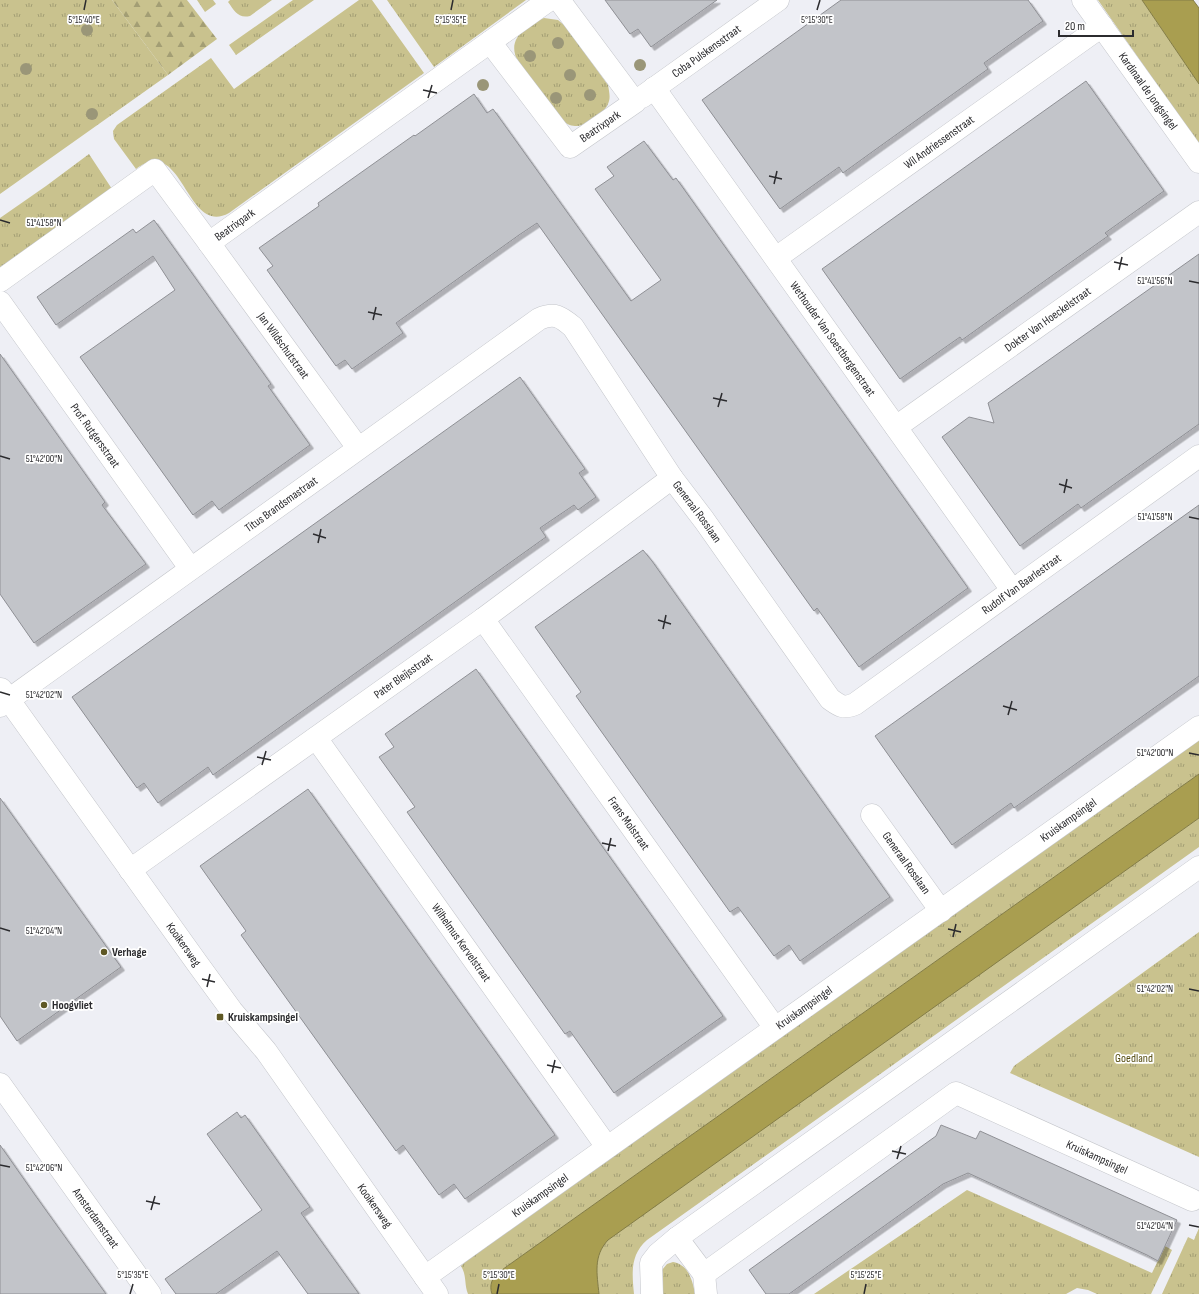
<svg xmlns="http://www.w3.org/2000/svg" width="1199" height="1294" viewBox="0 0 1199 1294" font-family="'Sofia Sans Condensed',sans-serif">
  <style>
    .grass { fill: url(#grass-tufts) }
    .forest { fill: url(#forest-firs) }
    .water { fill: #a99e50; stroke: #837c46 }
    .building { fill: #c2c4c9; stroke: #8f9095; filter: url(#shadow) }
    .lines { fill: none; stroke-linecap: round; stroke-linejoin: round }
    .minor-casing { stroke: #c4c6cb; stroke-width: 23 }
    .minor { stroke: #fff; stroke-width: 22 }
    .tree { fill: #9a9678 }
    .ticks { fill: none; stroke: #2b2b2e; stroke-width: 1.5 }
    .poi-dot { fill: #5f5824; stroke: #fff; stroke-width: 1.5 }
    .labels { text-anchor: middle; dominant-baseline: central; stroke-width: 3.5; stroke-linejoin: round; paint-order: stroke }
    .street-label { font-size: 12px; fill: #2b2b2e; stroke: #fff }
    .poi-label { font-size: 12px; font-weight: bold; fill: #2b2b2e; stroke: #fff; text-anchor: start }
    .park-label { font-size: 12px; fill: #564d11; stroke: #fff }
    .ticks-label { font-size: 10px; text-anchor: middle; fill: #2b2b2e; stroke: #fff; stroke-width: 3.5; stroke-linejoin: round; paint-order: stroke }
  </style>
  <defs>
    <pattern id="grass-tufts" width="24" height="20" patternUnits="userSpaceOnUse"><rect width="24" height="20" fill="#c9c28e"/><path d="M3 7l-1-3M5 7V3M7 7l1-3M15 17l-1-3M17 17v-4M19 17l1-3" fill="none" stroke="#a39e74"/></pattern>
    <pattern id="forest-firs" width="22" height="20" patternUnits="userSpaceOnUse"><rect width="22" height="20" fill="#c9c28e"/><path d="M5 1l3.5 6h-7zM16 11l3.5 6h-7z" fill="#a39e74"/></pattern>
    <filter id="shadow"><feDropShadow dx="3.5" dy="3.5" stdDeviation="0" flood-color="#0004"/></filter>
  </defs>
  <rect width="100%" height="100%" fill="#eeeff5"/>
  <path class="grass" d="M0 0H112L168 75 0 194Z
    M197 0H213L216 4 205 12Z
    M230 0H272L250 16C238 19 234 10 228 2Z
    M293 0H314L236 55 229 45Z
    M359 0H372L424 73 229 213C185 237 184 133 136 169L114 139 113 131 117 125 211 58 234 89Z
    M387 0H526L434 67Z
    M1098 0H1142L1199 84V145Z
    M544 18 558 20 565 26 608 85C609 91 611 98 608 104 604 113 585 127 575 126 570 126 566 123 561 120L519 62C518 60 515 56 515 54 510 36 530 23 544 18Z
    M89 154 112 189 0 268V218L46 186Z
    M1199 738V774L499 1272C493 1279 489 1284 492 1294H468C464 1284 467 1276 461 1266L465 1262Z
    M1199 818V847L647 1240C630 1255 632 1273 634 1294H599C596 1269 592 1253 613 1235Z
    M1199 932V1157L1010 1073 1014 1066Z
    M967 1190 1152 1273 1165 1246 1172 1250 1151 1294H1097L1088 1290 1077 1288 1066 1294H814Z
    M1199 1228V1294H1162L1188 1237 1194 1240Z
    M673 1262C688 1264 693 1281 695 1294H662V1270L667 1264Z"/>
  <path class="forest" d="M112 0H187L217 39 168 75Z"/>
  <path class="water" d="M1142 0H1193L1199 8V84Z
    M1199 774V818L608 1240C593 1256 597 1274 599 1294H492C489 1285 492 1278 499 1272Z"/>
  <path class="building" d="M605 0H717L651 47 638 29 630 34Z
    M841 0H1028L1043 21 984 63 988 69 879 147 843 173 839 167 780 209 702 100Z
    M1086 81 1164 191 1105 233 1108 236 1053 275 962 340 960 337 900 379 822 269Z
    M474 94 487 113 493 109 631 301 661 280 595 189 614 176 607 167 644 141 673 180 676 178 968 588 859 667 817 608 814 611 537 223 519 235 396 323 403 333 352 369 345 360 336 366 267 270 273 266 259 248 319 206 318 203 414 135 415 136Z
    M154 220 271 384 268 386 310 445 219 510 212 501 193 515 80 357 175 290 153 256 56 325 37 297 133 229 136 233Z
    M1199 254V424L1081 508 1078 504 1020 546 942 437 969 417 994 423 988 403Z
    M0 354 105 502 102 505 146 564 34 643 0 594Z
    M520 377 585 469 579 473 596 497 578 510 574 505 540 528 546 537 213 775 208 767 158 803 144 783 137 788 72 697Z
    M1199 505V676L1014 808 1011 803 952 845 875 736Z
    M643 550 652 561 890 897 800 961 789 945 774 956 738 907 730 912 576 696 581 692 535 627Z
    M476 669 723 1016 614 1093 570 1031 565 1034 407 812 415 807 379 757 394 747 385 734Z
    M308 789 555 1135 465 1199 454 1184 439 1195 403 1145 396 1151 241 935 246 931 200 866Z
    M0 798 121 967 17 1041 0 1016Z
    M237 1112 241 1118 245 1115 310 1207 301 1213 359 1294H308L277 1251 216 1294H176L165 1279 262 1210 207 1134Z
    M941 1125 976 1139 980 1131 1177 1220 1158 1261 1147 1255 968 1173 943 1184 789 1294H766L749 1270 936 1136Z
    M0 1145 35 1195 106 1294H0Z"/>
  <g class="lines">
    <defs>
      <g id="minor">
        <path id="s1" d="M549 0 490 42 570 147 635 102 559 0"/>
        <path id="s2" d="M1083 0 1199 162"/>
        <path id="s3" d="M654 88 1012 590"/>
        <path id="s4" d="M642 97 778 0"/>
        <path id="s5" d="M209 243 358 448"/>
        <path id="s6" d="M776 258 1102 26"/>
        <path id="s7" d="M0 281 155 170 209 243 490 42"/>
        <path id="s8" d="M0 302 190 568"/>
        <path id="s9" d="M896 427 1199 212"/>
        <path id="s10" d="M483 619 775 1028"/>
        <path id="s11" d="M1 689 197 963 232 1011 266 1051 437 1294"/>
        <path id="s12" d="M0 706 539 319C555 312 561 317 573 327L672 478 704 520 830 699C840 706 843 709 855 704L1199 456"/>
        <path id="s13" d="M316 738 607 1147"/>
        <path id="s14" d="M872 815 941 911"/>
        <path id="s15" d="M130 870 483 619 672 478"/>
        <path id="s16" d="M0 1084 150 1294"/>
        <path d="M677 1238 704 1274 706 1294"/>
        <path id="s17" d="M704 1274 956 1093 1192 1200"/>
        <path id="s18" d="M425 1277 1199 727"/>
        <path d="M652 1294 651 1263 658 1254 677 1238 1199 867"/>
      </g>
    </defs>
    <use href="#minor" class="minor-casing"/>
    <use href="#minor" class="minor"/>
  </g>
  <g class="tree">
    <circle cx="87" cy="30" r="6"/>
    <circle cx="558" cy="43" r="6"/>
    <circle cx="530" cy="56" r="6"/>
    <circle cx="640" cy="65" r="6"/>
    <circle cx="26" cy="69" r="6"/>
    <circle cx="570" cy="75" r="6"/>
    <circle cx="483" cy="85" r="6"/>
    <circle cx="590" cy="95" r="6"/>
    <circle cx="556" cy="98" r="6"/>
    <circle cx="92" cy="114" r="6"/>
  </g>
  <path class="ticks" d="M84 10 86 0M451 10 453 0M817 10 820 0M423 90 437 93M428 98 432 85M769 176 782 179M774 184 777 171M0 220 10 223M1114 262 1128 265M1119 270 1122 257M1189 281 1199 283M368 312 382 315M373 320 376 307M713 398 727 401M718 407 722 393M0 456 10 459M1059 484 1072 488M1064 493 1067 479M1189 517 1199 519M313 534 326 538M318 543 321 529M658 620 671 624M663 629 666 615M0 692 10 695M1003 706 1017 710M1008 715 1012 701M1189 753 1199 755M257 757 271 760M262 765 266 751M602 843 616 846M608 851 611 838M0 928 10 931M948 929 961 932M953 937 956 924M202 979 215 982M207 987 210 974M1189 989 1199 991M547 1065 561 1068M552 1073 555 1060M892 1151 906 1154M897 1159 901 1146M0 1165 10 1167M146 1201 160 1204M151 1210 155 1196M1189 1225 1199 1227M130 1294 133 1284M497 1294 499 1284M864 1294 866 1284"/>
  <g class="poi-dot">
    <circle cx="104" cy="952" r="4"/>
    <circle cx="44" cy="1005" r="4"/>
    <rect x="216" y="1013" width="8" height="8" rx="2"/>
  </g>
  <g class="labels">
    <g class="street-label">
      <text stroke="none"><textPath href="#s4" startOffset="79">Coba Pulskensstraat</textPath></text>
      <text stroke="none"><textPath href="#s2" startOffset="112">Kardinaal de Jongsingel</textPath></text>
      <text stroke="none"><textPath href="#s1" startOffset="241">Beatrixpark</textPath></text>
      <text stroke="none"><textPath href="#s6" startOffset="200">Wil Andriessenstraat</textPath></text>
      <text stroke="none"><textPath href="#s7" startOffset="313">Beatrixpark</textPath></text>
      <text stroke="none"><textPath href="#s9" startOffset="186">Dokter Van Hoeckelstraat</textPath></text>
      <text stroke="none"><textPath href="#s3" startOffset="308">Wethouder Van Soestbergenstraat</textPath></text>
      <text stroke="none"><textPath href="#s5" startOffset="127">Jan Wildschutstraat</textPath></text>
      <text stroke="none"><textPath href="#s8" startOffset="164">Prof. Rutgersstraat</textPath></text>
      <text stroke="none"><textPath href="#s12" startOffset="346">Titus Brandsmastraat</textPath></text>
      <text stroke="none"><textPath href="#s12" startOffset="924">Generaal Rosslaan</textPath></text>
      <text stroke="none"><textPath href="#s12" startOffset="1386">Rudolf Van Baarlestraat</textPath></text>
      <text stroke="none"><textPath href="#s15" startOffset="335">Pater Bleijsstraat</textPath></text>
      <text stroke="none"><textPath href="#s18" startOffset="789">Kruiskampsingel</textPath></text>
      <text stroke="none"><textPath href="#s10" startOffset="251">Frans Molstraat</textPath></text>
      <text stroke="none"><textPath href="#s14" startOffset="59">Generaal Rosslaan</textPath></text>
      <text stroke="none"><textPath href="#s13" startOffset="251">Wilhelmus Kervelstraat</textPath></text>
      <text stroke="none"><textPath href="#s11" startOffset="314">Kooikersweg</textPath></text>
      <text stroke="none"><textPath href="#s18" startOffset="465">Kruiskampsingel</textPath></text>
      <text stroke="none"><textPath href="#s17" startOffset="465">Kruiskampsingel</textPath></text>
      <text stroke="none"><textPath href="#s18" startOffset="141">Kruiskampsingel</textPath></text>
      <text stroke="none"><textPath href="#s11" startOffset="638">Kooikersweg</textPath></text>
      <text stroke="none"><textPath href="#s16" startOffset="165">Amsterdamstraat</textPath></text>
    </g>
    <g class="poi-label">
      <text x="112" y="952">Verhage</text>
      <text x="52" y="1005">Hoogvliet</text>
      <text x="228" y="1017">Kruiskampsingel</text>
    </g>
    <g class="park-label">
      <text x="1134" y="1058">Goedland</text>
    </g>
  </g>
  <g class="ticks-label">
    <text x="84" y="23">5°15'40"E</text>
    <text x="451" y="23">5°15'35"E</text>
    <text x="817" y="23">5°15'30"E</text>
    <text x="44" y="226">51°41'58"N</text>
    <text x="1155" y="284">51°41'56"N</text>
    <text x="44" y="462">51°42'00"N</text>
    <text x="1155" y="520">51°41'58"N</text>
    <text x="44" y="698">51°42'02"N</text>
    <text x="1155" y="756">51°42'00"N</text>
    <text x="44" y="934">51°42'04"N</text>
    <text x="1155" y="992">51°42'02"N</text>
    <text x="44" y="1171">51°42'06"N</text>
    <text x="1155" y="1229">51°42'04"N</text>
    <text x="133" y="1278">5°15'35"E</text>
    <text x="499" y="1278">5°15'30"E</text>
    <text x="866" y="1278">5°15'25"E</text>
  </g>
  <path d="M1059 30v6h74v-6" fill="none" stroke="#2b2b2e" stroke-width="2"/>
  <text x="1065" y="30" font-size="12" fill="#2b2b2e" stroke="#ffffff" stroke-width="3" paint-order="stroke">20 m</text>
</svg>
